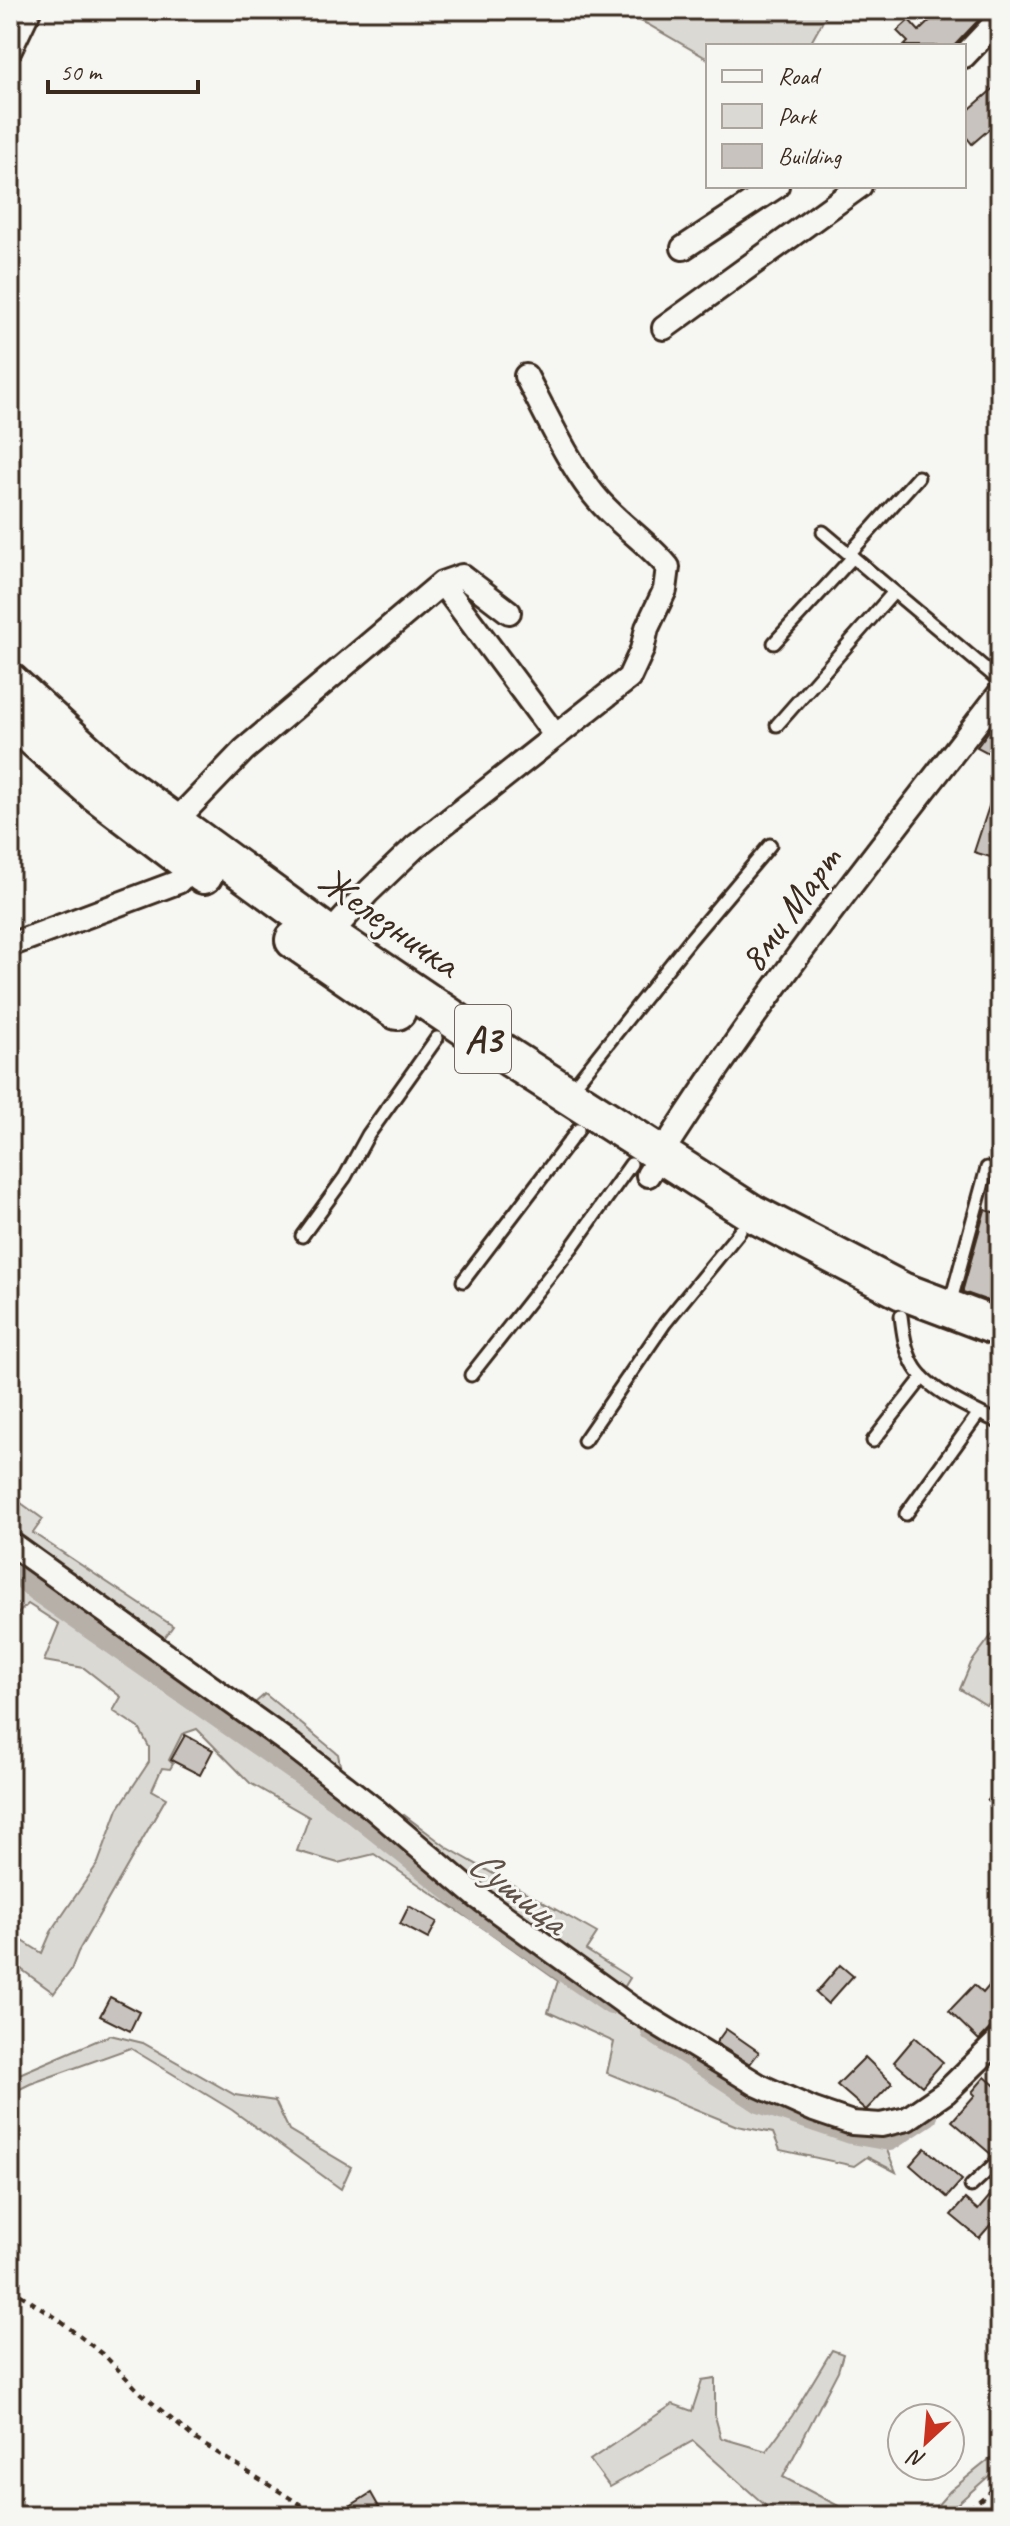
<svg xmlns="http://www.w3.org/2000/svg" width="1010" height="2526" viewBox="0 0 1010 2526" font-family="Caveat,sans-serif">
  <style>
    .green { fill: #dad9d3; stroke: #8a8278; stroke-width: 2 }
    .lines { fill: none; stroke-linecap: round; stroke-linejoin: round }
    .canal { stroke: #b6b0a9; stroke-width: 20 }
    .building { fill: #c8c3be; stroke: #3b2a1e; stroke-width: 2 }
    .service-casing { stroke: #3b2a1e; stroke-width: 17 }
    .minor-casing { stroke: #3b2a1e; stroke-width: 28 }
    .primary-casing { stroke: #3b2a1e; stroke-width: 42 }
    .path { stroke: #3b2a1e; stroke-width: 4; stroke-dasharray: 6 6; stroke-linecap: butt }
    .service { stroke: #f6f6f2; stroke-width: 11 }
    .minor { stroke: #f6f6f2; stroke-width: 22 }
    .primary { stroke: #f6f6f2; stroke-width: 36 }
    .labels { text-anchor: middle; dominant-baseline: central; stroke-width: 6; stroke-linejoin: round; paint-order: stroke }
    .shield { fill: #f6f6f2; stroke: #73675e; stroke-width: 2 }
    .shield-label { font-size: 38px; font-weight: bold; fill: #3b2a1e }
    .street-label { font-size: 40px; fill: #3b2a1e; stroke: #f6f6f2 }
    .water-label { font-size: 42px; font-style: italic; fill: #605248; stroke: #f6f6f2 }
  </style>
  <rect width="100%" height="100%" fill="#f6f6f2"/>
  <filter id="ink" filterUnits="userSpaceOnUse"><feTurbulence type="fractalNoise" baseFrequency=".0125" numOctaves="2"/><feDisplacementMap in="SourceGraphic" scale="16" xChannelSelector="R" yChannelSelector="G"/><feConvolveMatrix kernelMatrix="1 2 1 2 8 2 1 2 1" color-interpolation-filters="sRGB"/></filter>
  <g filter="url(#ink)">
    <path class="green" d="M617 10H829L809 46H708V59L647 24Z
      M10 1495 43 1519 33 1533 173 1626 157 1648 246 1711 265 1694 338 1754 342 1776 392 1821 404 1815 448 1848 597 1933 586 1950 630 1978 622 1991 759 2086 880 2133 896 2172 867 2157 854 2166 780 2150 773 2133 737 2126 607 2073 614 2042 548 2012 558 1981 489 1932 374 1854 338 1863 297 1851 309 1817 250 1783 197 1729 182 1734 169 1760 173 1764 170 1769 162 1768 152 1790 166 1798 78 1952 71 1970 54 1993 10 1961V1933L42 1953 51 1932 98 1863 118 1809 149 1762V1747L139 1728 113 1711 121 1697 84 1668 44 1661 59 1624 28 1604 10 1621Z
      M1000 1624V1697L986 1705 960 1689 971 1663Z
      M110 2035 143 2043 235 2095 275 2101 289 2130 351 2167 341 2189 232 2110 130 2048 30 2084 10 2094V2078Z
      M832 2350 843 2354 838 2371 783 2477 846 2510 866 2516H757L766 2506 693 2441 610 2487 590 2460 673 2404 692 2411 702 2380 715 2378V2416L721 2438 766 2451 792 2416Z
      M1000 2446 999 2467 947 2513 943 2516H928L950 2491 991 2458Z"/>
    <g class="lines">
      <path class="canal" d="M10 1568 34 1590 337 1801 475 1911 611 2005
        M651 2032 759 2103 851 2134 890 2141 928 2116"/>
    </g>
    <path class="building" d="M941 10H988L954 46H904L908 42 897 31 909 20 919 31Z
      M1000 83V120L972 144 964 134V114Z
      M1000 716V759L977 747Z
      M997 782 1000 783V860L974 852Z
      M985 1210 1000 1214V1283L994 1303 963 1292V1289Z
      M185 1735 213 1750 200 1775 171 1760Z
      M409 1906 437 1922 428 1939 400 1924Z
      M840 1965 853 1976 828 2004 816 1993Z
      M1000 1973V2018L979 2040 949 2011 974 1985 983 1993Z
      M110 1997 139 2012 130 2031 100 2016Z
      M726 2029 759 2052 750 2064 716 2043Z
      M915 2037 943 2062 922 2086 894 2062Z
      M865 2057 892 2083 866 2110 837 2085Z
      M985 2077 1000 2090V2151L992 2155 952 2121 975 2095 972 2092Z
      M925 2148 962 2180 947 2197 910 2165Z
      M1000 2184V2214L979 2238 951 2215 965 2199 978 2210Z
      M371 2493 384 2516H334Z"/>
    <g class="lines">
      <defs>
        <path id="service" d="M823 532 1000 681
          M849 554 918 477
          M774 643 853 557
          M777 725 894 592
          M570 1091 690 940 770 845
          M302 1236 345 1177 368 1135 437 1038
          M463 1281 578 1130
          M950 1304 987 1168
          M901 1316C903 1332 905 1349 913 1364 926 1390 974 1410 1000 1423
          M471 1375 572 1247 631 1164
          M584 1441 665 1323 740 1231
          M873 1441 923 1377
          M906 1514 979 1413
          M971 2186 1000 2159"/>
        <path id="minor" d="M10 50 29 10
          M964 56 1000 18
          M683 248 777 186
          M664 328 860 186
          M442 583 555 735
          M166 831 244 750 442 583 462 576 509 612
          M329 935 367 893 415 847 629 678 642 650 647 628 665 590 668 567C648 543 622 526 601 503 573 473 546 414 526 376
          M10 945 178 882 201 859
          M648 1175C753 1006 878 850 1000 693
          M10 1543 293 1746 374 1809 479 1898 630 2007 758 2085 814 2110 852 2123 881 2125 907 2119 946 2092 1000 2039"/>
        <path id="primary" d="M10 682 119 782 329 935 512 1059 752 1213 902 1291 1000 1328
          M10 717 95 792 204 875
          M294 940 397 1011"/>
      </defs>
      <use href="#service" class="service-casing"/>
      <use href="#minor" class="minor-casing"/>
      <use href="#primary" class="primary-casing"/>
      <path class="path" d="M988 1802 1000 1787
        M10 2288 55 2317 105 2356 141 2393 195 2439 319 2516
        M960 2516 1000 2484"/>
      <use href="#service" class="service"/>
      <use href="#minor" class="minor"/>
      <use href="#primary" class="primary"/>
    </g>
  </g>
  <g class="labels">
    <rect class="shield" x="455" y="1005" width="56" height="68" rx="6"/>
    <g class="shield-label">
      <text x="483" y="1039">A3</text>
    </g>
    <g class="street-label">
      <text transform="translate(790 909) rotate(-54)">8ми Март</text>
      <text transform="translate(389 922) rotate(35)">Железничка</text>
    </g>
    <g class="water-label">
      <text transform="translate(518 1891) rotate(38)">Сушица</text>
    </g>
  </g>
  <rect width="1010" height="2526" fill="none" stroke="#f6f6f2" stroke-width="40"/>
  <rect x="20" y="20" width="970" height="2486" fill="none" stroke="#3b2a1e" stroke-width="3" filter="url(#ink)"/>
  <rect x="706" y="44" width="260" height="144" fill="#f6f6f2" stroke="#aba49d" stroke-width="2"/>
  <rect x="722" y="70" width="40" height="12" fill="#f6f6f2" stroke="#aba49d" stroke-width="2"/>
  <text x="778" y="84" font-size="24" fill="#3b2a1e">Road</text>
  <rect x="722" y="104" width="40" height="24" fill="#dad9d3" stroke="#aba49d" stroke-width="2"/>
  <text x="778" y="124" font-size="24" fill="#3b2a1e">Park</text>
  <rect x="722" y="144" width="40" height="24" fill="#c8c3be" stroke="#aba49d" stroke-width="2"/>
  <text x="778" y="164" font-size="24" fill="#3b2a1e">Building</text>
  <g transform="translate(926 2442) rotate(206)"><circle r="38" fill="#f6f6f2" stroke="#aba49d" stroke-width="2"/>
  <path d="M0-6L14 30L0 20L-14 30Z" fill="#c8321e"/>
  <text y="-12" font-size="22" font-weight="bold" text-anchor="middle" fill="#3b2a1e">N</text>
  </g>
  <path d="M48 80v12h150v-12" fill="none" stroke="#3b2a1e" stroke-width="4"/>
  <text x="60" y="80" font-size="24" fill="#3b2a1e" stroke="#f6f6f2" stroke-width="6" paint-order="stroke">50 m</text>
</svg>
